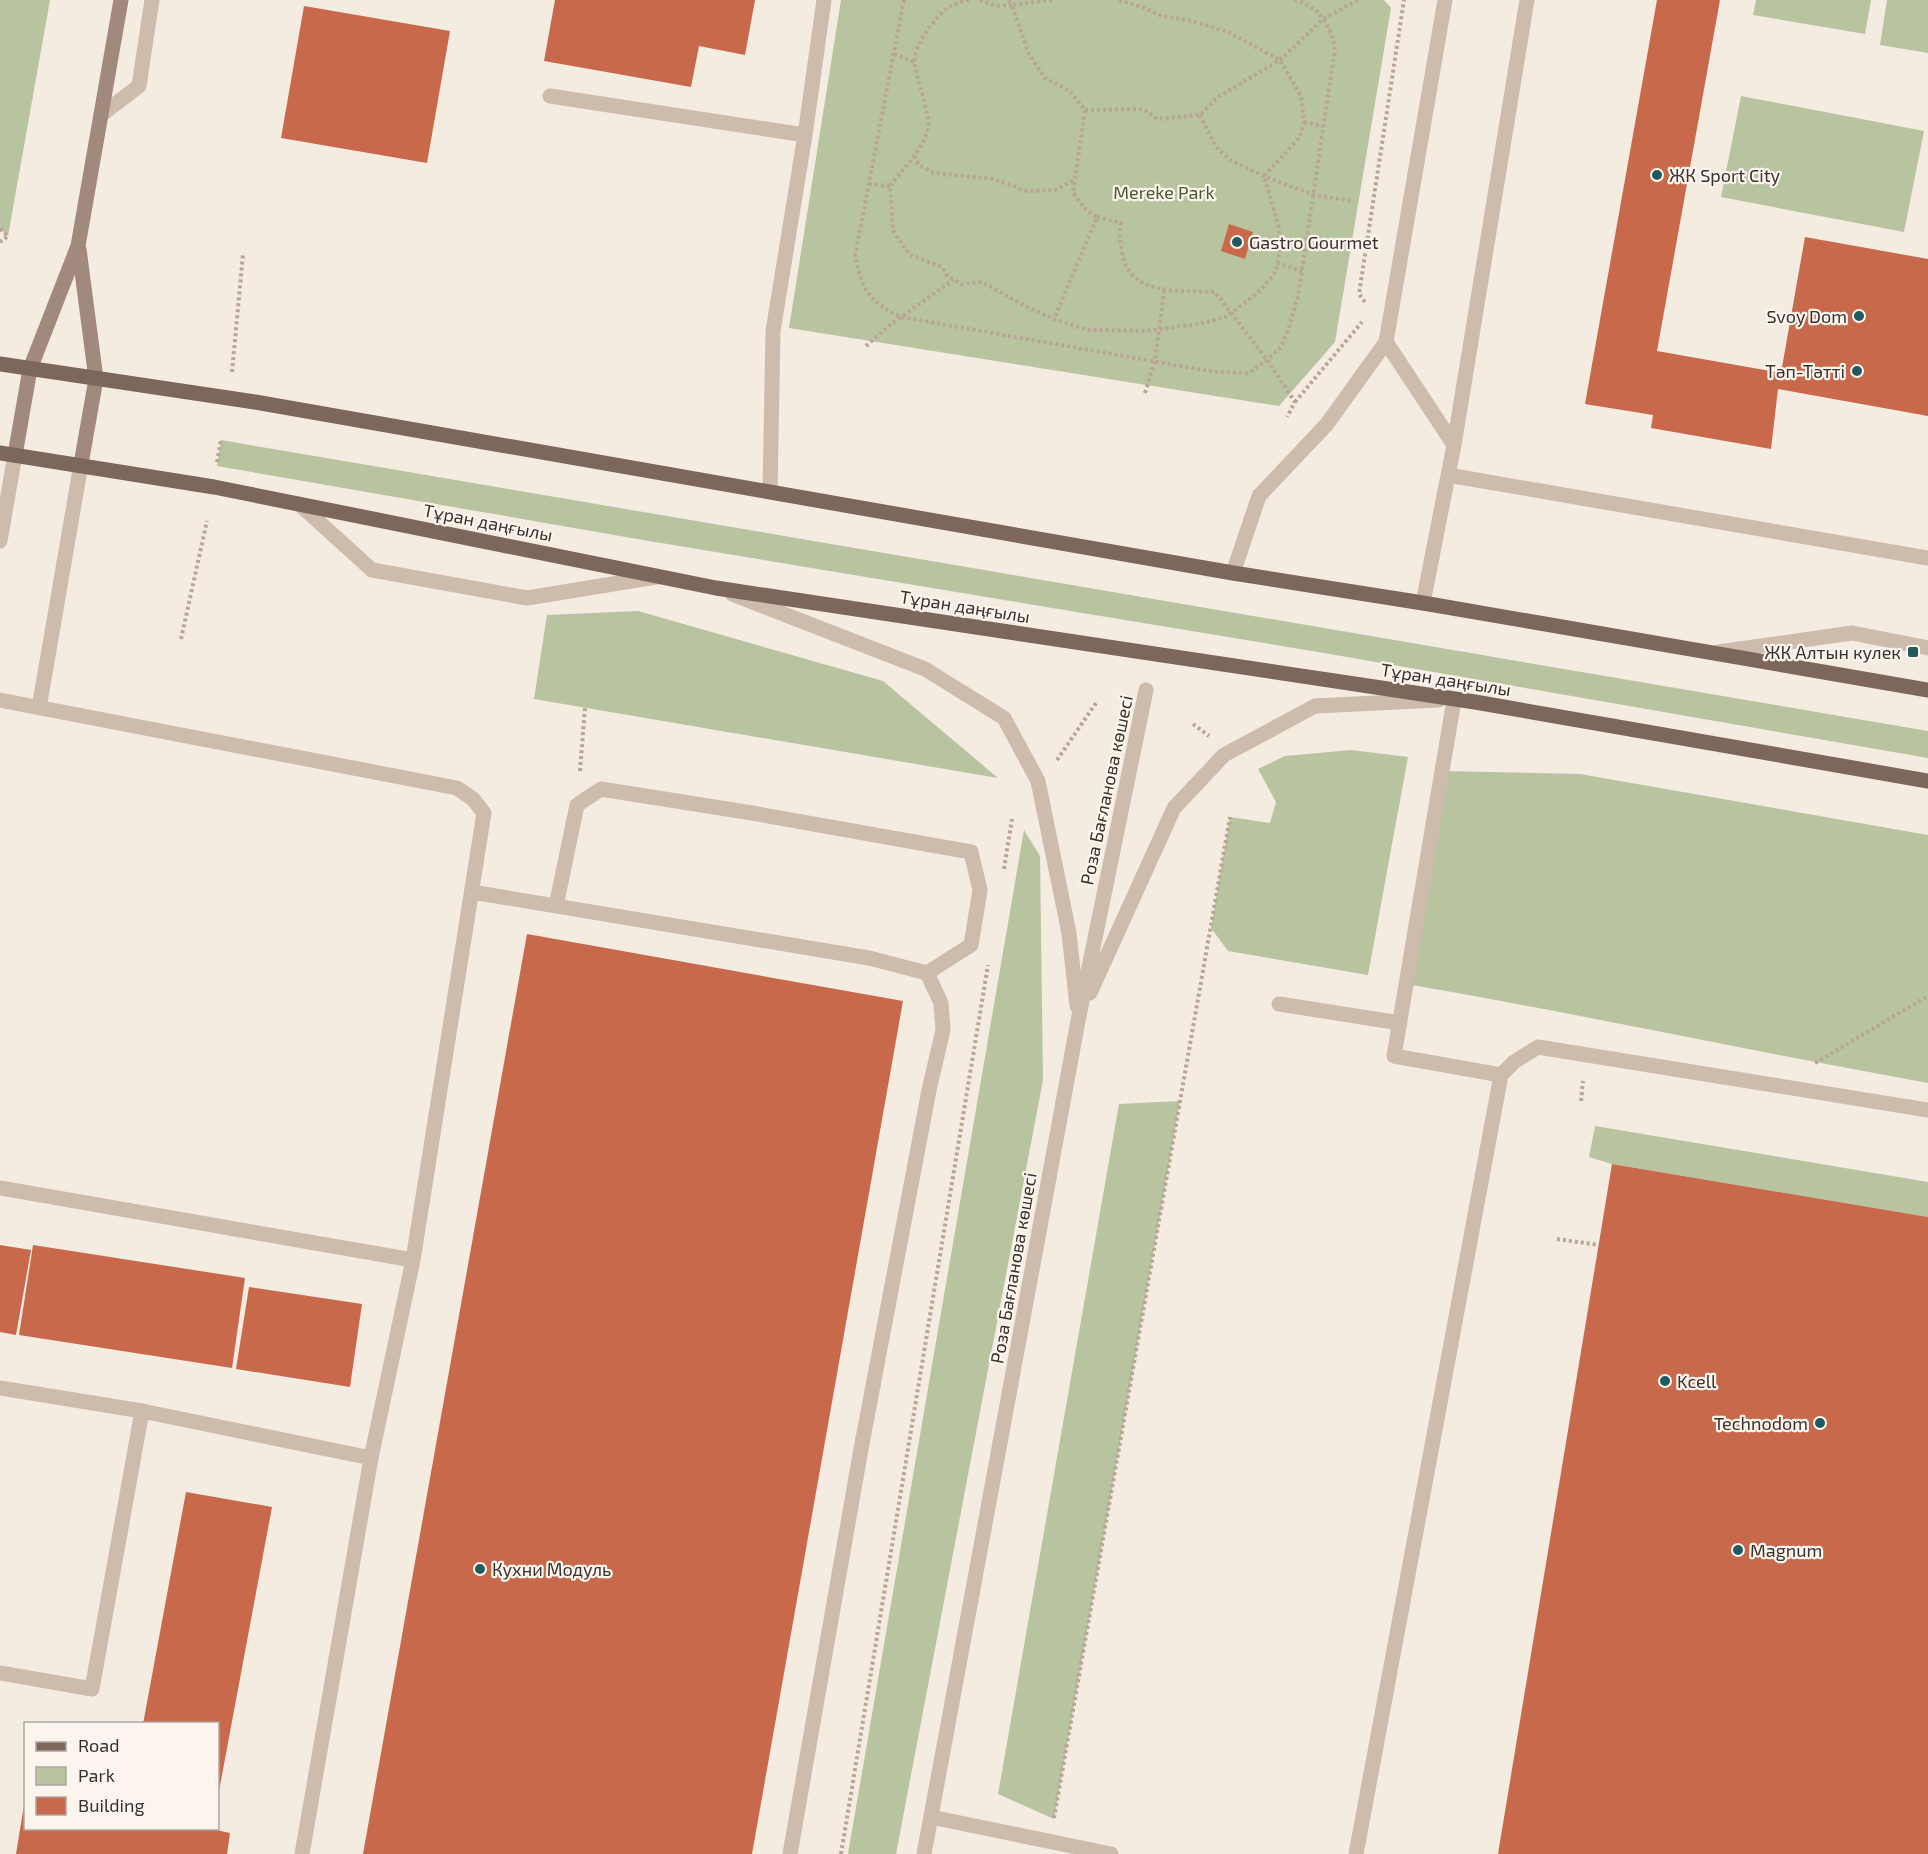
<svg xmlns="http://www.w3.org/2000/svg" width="1928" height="1854" viewBox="0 0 1928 1854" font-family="'Exo 2',sans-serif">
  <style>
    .green { fill: #b8c4a0 }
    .building { fill: #c8694b }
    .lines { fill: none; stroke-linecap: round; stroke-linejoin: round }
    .path { stroke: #b9a596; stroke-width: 4; stroke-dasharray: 3 3; stroke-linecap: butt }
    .service { stroke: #cdbbac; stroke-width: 15 }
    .minor { stroke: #cdbbac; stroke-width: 15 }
    .tertiary { stroke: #cdbbac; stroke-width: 15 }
    .secondary { stroke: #a18a7d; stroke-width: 15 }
    .primary { stroke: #7d675c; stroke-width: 15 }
    .poi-dot { fill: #1f5a5e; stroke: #fbf5ee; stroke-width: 2 }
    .labels { text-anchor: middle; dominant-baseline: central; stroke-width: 4.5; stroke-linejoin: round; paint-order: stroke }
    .poi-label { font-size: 18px; fill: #3b302b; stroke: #fbf5ee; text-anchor: start }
    .park-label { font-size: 18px; fill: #4a5a2e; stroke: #fbf5ee }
    .street-label { font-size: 18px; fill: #3b302b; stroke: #fbf5ee }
  </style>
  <rect width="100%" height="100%" fill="#f4ebe1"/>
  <path class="green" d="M0 0H50L8 236 0 229Z
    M841 0H1384L1391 8 1335 342 1279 406 789 328Z
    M1756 0H1871L1865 34 1753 15Z
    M1887 0H1928V53L1880 45Z
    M1741 96 1924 131 1904 232 1721 197Z
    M221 440 1928 731V758L1324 653 649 541 217 466Z
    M638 611 883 681 998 778 534 699 547 615Z
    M1351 750 1408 757 1368 975 1228 951 1211 928 1230 817 1270 823 1276 802 1258 769 1285 756Z
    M1442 771 1580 774 1928 835V1083C1754 1052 1581 1014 1406 984Z
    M1024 830 1040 856 1043 1080 896 1854H848Z
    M1180 1101 1054 1819 998 1794 1119 1104Z
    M1595 1126 1928 1182V1217L1612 1164 1589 1157Z"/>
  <path class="building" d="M555 0H755L745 55 699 46 691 87 544 61Z
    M1657 0H1720L1657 351 1781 373 1805 237 1928 259V416L1778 389 1771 449 1651 428 1653 415 1585 404Z
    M304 6 450 31 427 163 281 138Z
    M1229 224 1253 232 1245 259 1221 251Z
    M527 934 903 1001 752 1854H363Z
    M1612 1164 1928 1217V1854H1498Z
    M0 1245 31 1250 16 1335 0 1332Z
    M33 1245 245 1278 232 1368 19 1335Z
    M249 1287 362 1304 350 1387 236 1369Z
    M186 1492 272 1507 219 1791 218 1724H143Z
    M24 1805 26 1828H207L230 1833 227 1854H16Z"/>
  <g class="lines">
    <path class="path" d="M904 0 855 256C862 289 869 303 901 317L1215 372 1249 373 1267 360 1281 347 1288 331 1298 296 1335 49C1331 26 1319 5 1294 0
      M969 0C950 4 944 9 932 24 904 61 916 65 925 105 927 113 929 121 928 128 926 145 901 172 890 186L893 230 899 240 910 255 942 267 948 277 961 284 982 282 1027 307 1054 319 1087 330 1146 331 1199 324 1226 317 1261 290 1276 271 1280 251 1279 228 1264 176 1300 137 1304 122 1301 96 1280 60 1228 32 1192 21 1162 16 1142 7 1118 0
      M980 0 997 6 1012 5 1009 0
      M1052 0 1012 5 1028 52 1045 78 1070 91 1085 110 1073 193 1086 210 1097 217 1054 319
      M894 54 914 62
      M1085 110 1143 109 1157 119 1200 115 1218 97 1280 60 1323 19 1358 0
      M1200 115 1216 147 1230 160 1264 176 1314 195 1354 201
      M1304 122 1323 126
      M914 156 919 165 934 173 994 179 1027 191 1055 190 1074 180
      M869 184 890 186
      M1097 217 1121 223C1119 233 1120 241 1122 251 1127 297 1181 290 1215 292L1267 360 1295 402 1287 417
      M0 229 8 236 0 242
      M1277 263 1302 271
      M1365 302 1359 294 1404 0
      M866 346 890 325 953 280
      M232 372 243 254
      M1145 393 1155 361 1164 290
      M1295 402 1362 322
      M217 462 221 440
      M181 639 207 521
      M1193 724 1209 736
      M1057 760 1096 703
      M580 771 585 708
      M1004 869 1012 819
      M1815 1063 1928 996
      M1581 1101 1583 1081
      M1557 1239 1599 1245
      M1054 1818 1230 817
      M841 1854 988 965"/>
    <path class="service" d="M550 96 805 135
      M101 115 139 86 152 0
      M1386 342 1454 445
      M1448 475 1928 558
      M770 491 773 331 805 135 824 0
      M299 504 372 570 527 598 656 577
      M1233 573 1259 496 1327 424 1386 342 1445 0
      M1423 603 1454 445 1527 0
      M1718 652 1852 633 1928 648
      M1454 700 1394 1056 1501 1075 1514 1062 1538 1047 1928 1110
      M472 892 869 958 927 973 941 1003 943 1030 929 1090 861 1449 790 1854
      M556 906 577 805 601 789 752 813 971 852 980 890 971 945 927 973
      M1279 1004 1400 1023
      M931 1817 1111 1854
      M1356 1854 1501 1075"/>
    <path class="minor" d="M0 541 15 455
      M0 700 457 788 473 799 484 813 413 1260 371 1458 302 1854
      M39 708 81 464
      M0 1188 413 1260
      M0 1388 142 1411 371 1458
      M0 1673 92 1689 142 1411"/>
    <path class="tertiary" d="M732 594 925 669 1004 718 1038 781 1069 933 1077 1006
      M1090 993 1174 808 1224 755 1315 706 1439 700
      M924 1854 1078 1021 1146 690"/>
    <path class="secondary" d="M79 249 96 379 81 464
      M15 455 30 369 78 246 121 0"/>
    <path class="primary" d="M0 364 255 402 1233 573 1423 603 1928 690
      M0 453 214 487 716 588 1475 702 1928 781"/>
  </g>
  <g class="poi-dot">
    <circle cx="1657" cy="175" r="6"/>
    <circle cx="1237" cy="242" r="6"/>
    <circle cx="1859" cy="316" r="6"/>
    <circle cx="1857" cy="371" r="6"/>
    <rect x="1907" y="646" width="12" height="12" rx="3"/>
    <circle cx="1665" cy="1381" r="6"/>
    <circle cx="1820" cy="1423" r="6"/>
    <circle cx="1738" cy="1550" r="6"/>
    <circle cx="480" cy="1569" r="6"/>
  </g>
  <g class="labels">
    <g class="poi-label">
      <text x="1669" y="175">ЖК Sport City</text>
      <text x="1249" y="242">Gastro Gourmet</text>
      <text x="1847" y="316" text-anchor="end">Svoy Dom</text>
      <text x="1845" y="371" text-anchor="end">Тәп-Тәтті</text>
      <text x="1901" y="652" text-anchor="end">ЖК Алтын кулек</text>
      <text x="1677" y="1381">Kcell</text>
      <text x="1808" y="1423" text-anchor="end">Technodom</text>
      <text x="1750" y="1550">Magnum</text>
      <text x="492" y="1569">Кухни Модуль</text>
    </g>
    <g class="park-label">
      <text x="1164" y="192">Mereke Park</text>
    </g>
    <g class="street-label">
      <text transform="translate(488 522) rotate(11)">Тұран даңғылы</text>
      <text transform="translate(965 606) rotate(9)">Тұран даңғылы</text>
      <text transform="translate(1446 679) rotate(9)">Тұран даңғылы</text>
      <text transform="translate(1106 790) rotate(-78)">Роза Бағланова көшесі</text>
      <text transform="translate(1013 1268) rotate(-80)">Роза Бағланова көшесі</text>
    </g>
  </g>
  <rect x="24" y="1722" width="195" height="108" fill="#fbf5ee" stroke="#aea6a0" stroke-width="1.5"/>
  <rect x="36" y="1742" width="30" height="9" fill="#7d675c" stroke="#aea6a0" stroke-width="1.5"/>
  <text x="78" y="1752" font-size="18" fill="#3b302b">Road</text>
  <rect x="36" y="1767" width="30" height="18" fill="#b8c4a0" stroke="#aea6a0" stroke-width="1.5"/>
  <text x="78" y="1782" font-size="18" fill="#3b302b">Park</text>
  <rect x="36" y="1797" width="30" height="18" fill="#c8694b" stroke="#aea6a0" stroke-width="1.5"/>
  <text x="78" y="1812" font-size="18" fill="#3b302b">Building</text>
</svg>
